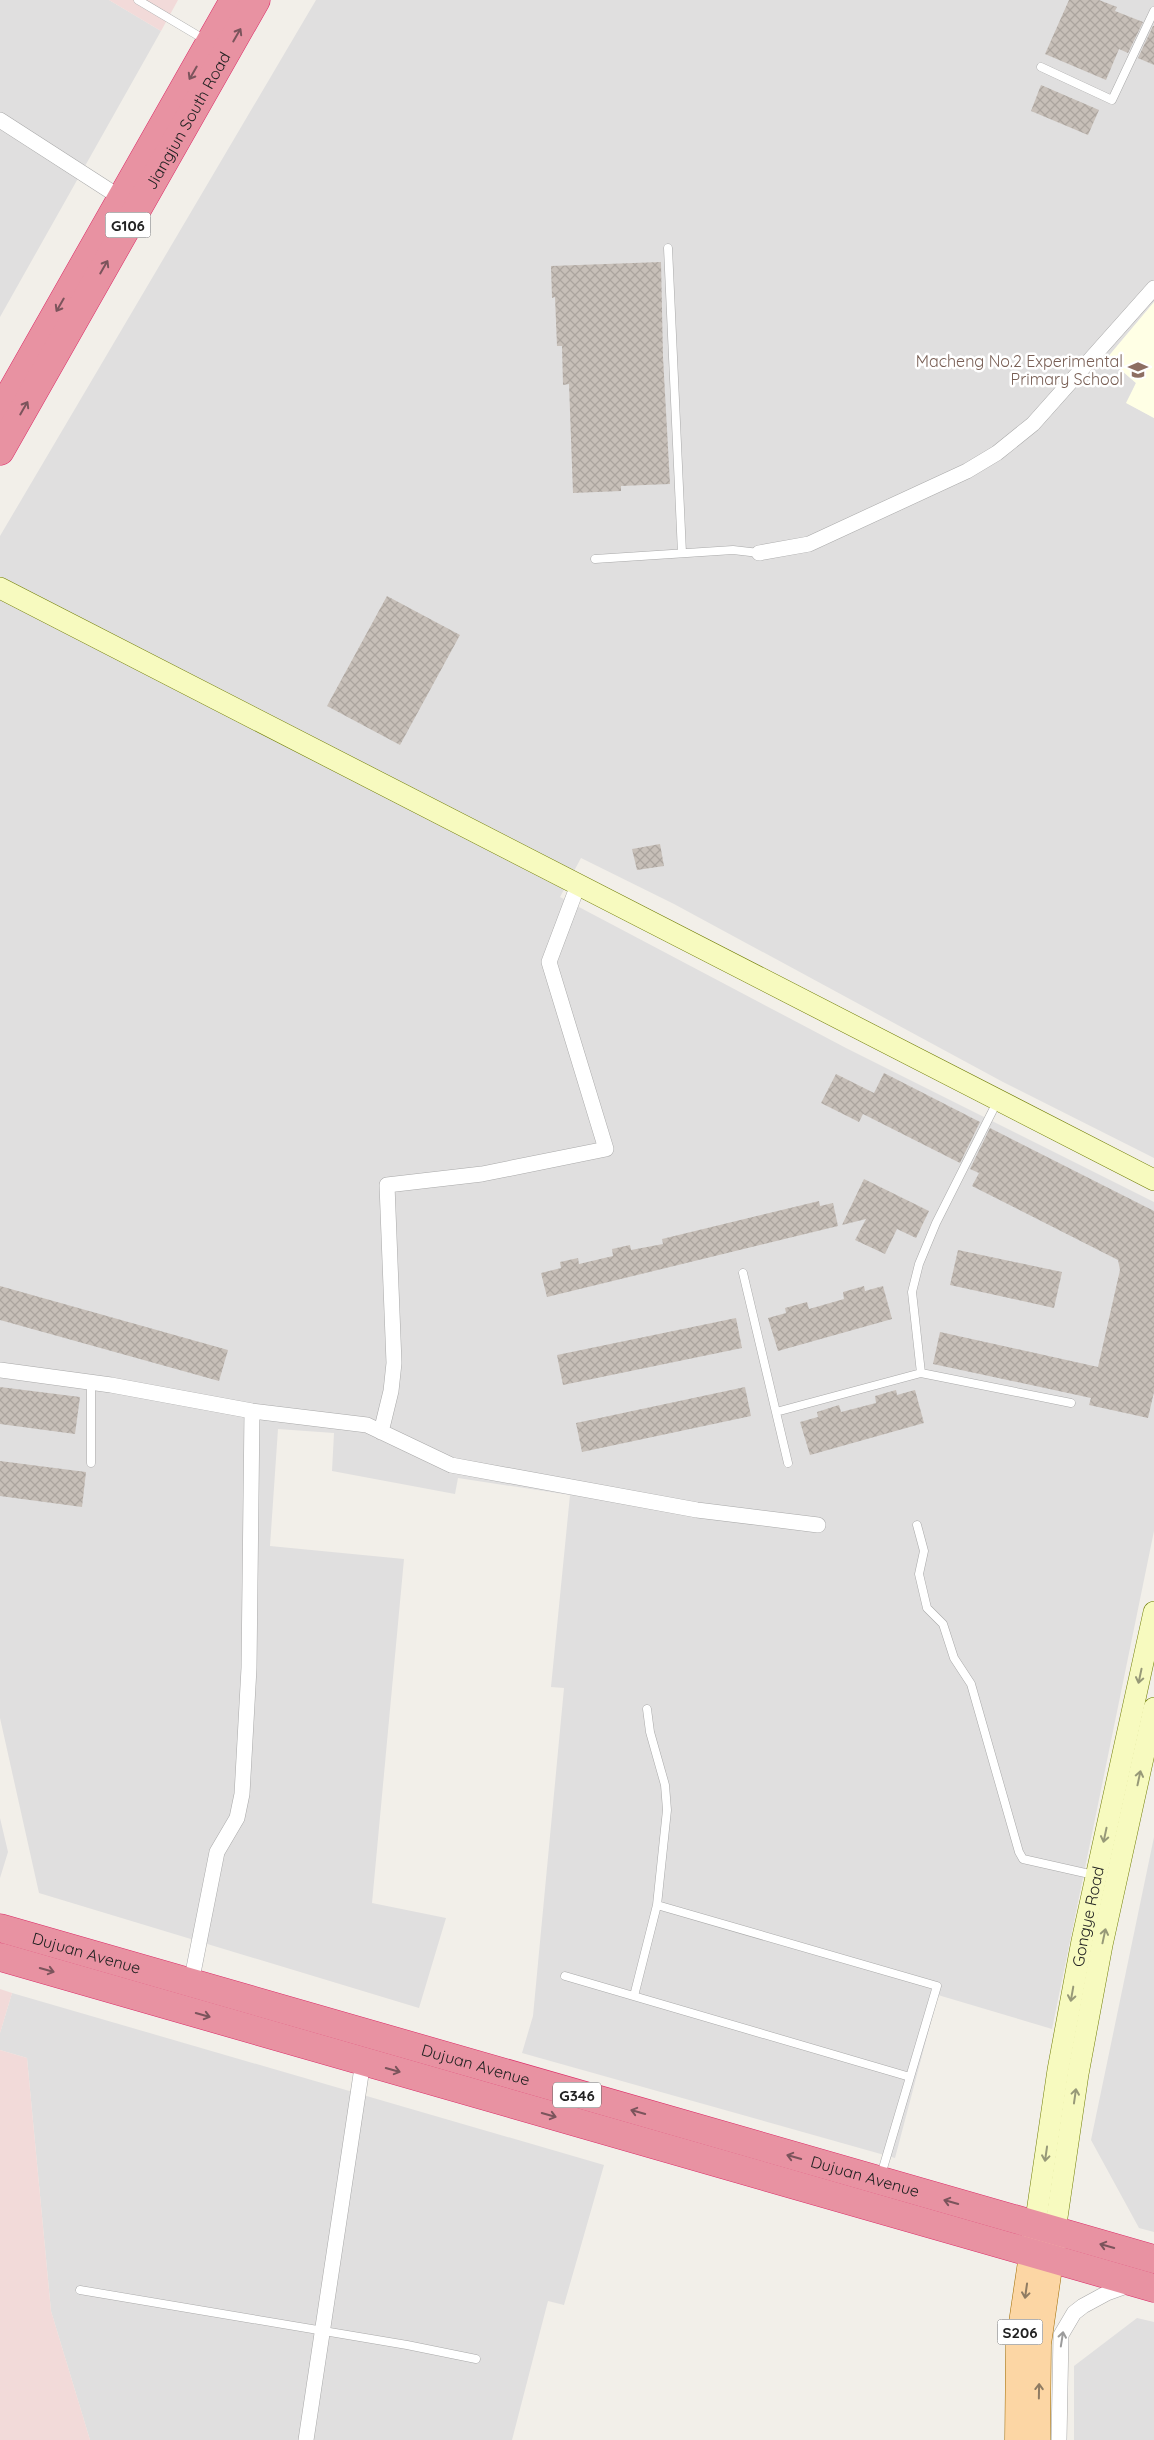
<svg xmlns="http://www.w3.org/2000/svg" width="1154" height="2440" viewBox="0 0 1154 2440" font-family="Quicksand,sans-serif">
  <style>
    .residential { fill: #e0dfdf }
    .commercial { fill: #f2dad9 }
    .education { fill: #ffffe5 }
    .building { fill: url(#building-cross-hatch) }
    .lines { fill: none; stroke-linecap: round; stroke-linejoin: round }
    .lane-casing { stroke: #a9a9a9; stroke-width: 9 }
    .street-casing { stroke: #a9a9a9; stroke-width: 16 }
    .secondary-casing { stroke: #707d05; stroke-width: 22 }
    .primary-casing { stroke: #a06b00; stroke-width: 25 }
    .highway-casing { stroke: #dc2a67; stroke-width: 29 }
    .lane { stroke: #fff; stroke-width: 8 }
    .street { stroke: #fff; stroke-width: 15 }
    .secondary { stroke: #f7fabf; stroke-width: 21 }
    .primary { stroke: #fcd6a4; stroke-width: 24 }
    .highway { stroke: #e892a2; stroke-width: 28 }
    .oneway { stroke: #7b545c }
    .oneway2 { stroke: #979978 }
    .oneway3 { stroke: #8f7c63 }
    .oneway4 { stroke: #9c9c9c }
    .labels { text-anchor: middle; dominant-baseline: central; stroke-width: 5; stroke-linejoin: round; paint-order: stroke }
    .shield { fill: #fff; stroke: #646464; stroke-width: 1 }
    .shield-label { font-size: 15px; font-weight: bold; fill: #222 }
    .street-label { font-size: 16px; fill: #222; stroke: #fff }
    .education-label { font-size: 16px; fill: #785e54; stroke: #fff; text-anchor: end }
  </style>
  <defs>
    <pattern id="building-cross-hatch" width="8" height="8" patternUnits="userSpaceOnUse" patternTransform="scale(1.25)"><rect width="8" height="8" fill="#c7bfb8"/><path d="M0 0l8 8M0 8l8-8" fill="none" stroke="#aba49e"/></pattern>
  </defs>
  <rect width="100%" height="100%" fill="#f2efe9"/>
  <path class="residential" d="M0 0H109L161 31 0 317Z
    M316 0H1154V302L1107 358 1136 383 1127 403 1154 418V1158L1003 1082 674 904 581 858 560 897 846 1048 1154 1202V1531L1052 2029 938 1995 895 2158 522 2053 533 2016 564 1688 551 1687 570 1495 458 1478 455 1494 332 1471 334 1433 278 1429 270 1546 404 1559 372 1903 446 1918 419 2008 39 1893 0 1718V536Z
    M0 1818 8 1852 0 1878Z
    M1154 1837V2232L1139 2228 1091 2140Z
    M12 1993 604 2165 564 2305 548 2301 512 2440H90L51 2311 27 2058 0 2050V2033Z
    M1137 2318 1154 2322V2440H1074V2366Z"/>
  <path class="commercial" d="M109 0H178L161 31Z
    M0 1989 12 1993 0 2033Z
    M0 2050 27 2058 51 2311 90 2440H0Z"/>
  <path class="education" d="M1154 302V418L1126 403 1136 383 1107 358Z"/>
  <path class="building" d="M1069 0H1099L1117 7 1115 11 1143 22 1128 53 1119 49 1106 80 1045 54Z
    M1153 26H1154V65L1138 58Z
    M1041 85 1099 110 1088 135 1031 111Z
    M661 262 663 357 670 484 621 486V491L573 493 569 384 563 385 562 346H557L555 297 552 298 551 266Z
    M387 596 460 635 400 745 327 706Z
    M660 844 664 866 637 870 632 849Z
    M884 1073 980 1122 960 1163 863 1114 859 1122 821 1103 836 1074 874 1093Z
    M990 1128 1154 1211V1392L1148 1418 1089 1405 1091 1398 933 1364 940 1332 1098 1367 1120 1270 1118 1260 972 1186 979 1173 970 1169Z
    M864 1179 929 1211 916 1238 897 1229 885 1254 855 1240 866 1219 842 1225Z
    M819 1201 820 1206 833 1203 838 1226 547 1297 541 1273 561 1268 560 1262 578 1258 579 1264 613 1256 612 1249 630 1245 631 1250 663 1244 662 1239Z
    M958 1250 1062 1272 1054 1308 950 1285Z
    M0 1286 228 1350 219 1381 0 1320Z
    M864 1286 865 1291 883 1286 892 1319 778 1351 768 1318 786 1313 785 1308 807 1302 809 1309 844 1299 843 1292Z
    M736 1318 742 1348 563 1385 557 1355Z
    M0 1387 80 1397 75 1434 0 1424Z
    M745 1387 751 1416 582 1452 576 1423Z
    M896 1390 897 1395 915 1390 924 1423 810 1455 800 1422 818 1417 817 1412 839 1405 841 1412 876 1403 875 1396Z
    M0 1461 86 1472 82 1507 0 1496Z"/>
  <g class="lines">
    <defs>
      <path id="lane" d="M138 0 207 41
        M1041 67 1112 100 1154 11
        M668 248 682 553
        M595 559 733 550 759 553
        M997 1102 936 1223 919 1264 912 1292 921 1373 1071 1403
        M743 1273 788 1463
        M91 1382V1463
        M776 1412 921 1373
        M917 1525 924 1551 919 1574 927 1608 943 1624 954 1658 971 1684 1019 1852 1023 1859 1094 1875
        M657 1905 937 1986 881 2175
        M565 1976 910 2077
        M634 1996 657 1905 667 1810 665 1785 650 1732 647 1709
        M80 2290 407 2345 476 2359"/>
      <path id="street" d="M0 120 121 198
        M759 553 809 544 967 471 997 453 1033 424 1154 288
        M0 1370 111 1385 252 1411 367 1425 451 1465 697 1510 818 1525
        M381 1432 391 1391 394 1363 387 1185 482 1174 606 1149 549 962 578 885
        M191 1983 217 1852 237 1818 242 1794 249 1668 252 1411
        M306 2440 363 2061
        M1059 2440 1061 2335 1074 2313 1083 2306 1107 2293 1132 2284"/>
      <g id="secondary">
        <path d="M0 588 1154 1180"/>
        <path id="s1" d="M1035 2226 1058 2070 1082 1941 1154 1612"/>
        <path d="M1055 2231 1078 2074 1102 1945 1154 1708"/>
      </g>
      <path id="primary" d="M1017 2440 1018 2343 1034 2235
        M1038 2440 1039 2344 1054 2240"/>
      <g id="highway">
        <path d="M0 412 234 0"/>
        <path id="s2" d="M0 451 256 0"/>
        <path id="s3" d="M0 1928 1154 2259"/>
        <path d="M0 1957 1154 2288"/>
      </g>
    </defs>
    <use href="#lane" class="lane-casing"/>
    <use href="#street" class="street-casing"/>
    <use href="#secondary" class="secondary-casing"/>
    <use href="#primary" class="primary-casing"/>
    <use href="#highway" class="highway-casing"/>
    <use href="#lane" class="lane"/>
    <use href="#street" class="street"/>
    <use href="#secondary" class="secondary"/>
    <use href="#primary" class="primary"/>
    <use href="#highway" class="highway"/>
  </g>
  <defs><path id="oneway-shaft" d="M-6 0H5M1.5-3L5.5 0L1.5 3" fill="none" stroke-width="1.6" stroke-linecap="round" stroke-linejoin="round" transform="scale(1.25)"/></defs>
  <g class="oneway">
    <use href="#oneway-shaft" transform="translate(237 35) rotate(-60)"/>
    <use href="#oneway-shaft" transform="translate(193 73) rotate(120)"/>
    <use href="#oneway-shaft" transform="translate(104 267) rotate(-60)"/>
    <use href="#oneway-shaft" transform="translate(60 305) rotate(120)"/>
    <use href="#oneway-shaft" transform="translate(24 408) rotate(-60)"/>
    <use href="#oneway-shaft" transform="translate(47 1970) rotate(16)"/>
    <use href="#oneway-shaft" transform="translate(203 2015) rotate(16)"/>
    <use href="#oneway-shaft" transform="translate(393 2070) rotate(16)"/>
    <use href="#oneway-shaft" transform="translate(638 2112) rotate(-164)"/>
    <use href="#oneway-shaft" transform="translate(549 2115) rotate(16)"/>
    <use href="#oneway-shaft" transform="translate(794 2157) rotate(-164)"/>
    <use href="#oneway-shaft" transform="translate(951 2202) rotate(-164)"/>
    <use href="#oneway-shaft" transform="translate(1107 2246) rotate(-164)"/>
  </g>
  <g class="oneway2">
    <use href="#oneway-shaft" transform="translate(1140 1676) rotate(102)"/>
    <use href="#oneway-shaft" transform="translate(1139 1778) rotate(-78)"/>
    <use href="#oneway-shaft" transform="translate(1105 1835) rotate(102)"/>
    <use href="#oneway-shaft" transform="translate(1104 1936) rotate(-78)"/>
    <use href="#oneway-shaft" transform="translate(1072 1994) rotate(100)"/>
    <use href="#oneway-shaft" transform="translate(1075 2096) rotate(-82)"/>
    <use href="#oneway-shaft" transform="translate(1046 2154) rotate(98)"/>
  </g>
  <g class="oneway3">
    <use href="#oneway-shaft" transform="translate(1026 2291) rotate(98)"/>
    <use href="#oneway-shaft" transform="translate(1039 2391) rotate(-89)"/>
  </g>
  <use class="oneway4" href="#oneway-shaft" transform="translate(1062 2339) rotate(-81)"/>
  <defs>
    <symbol id="school-bare" viewBox="-9 -9 18 18"><path d="M0-5L7-2L0 1L-7-2ZM-4 1L0 2.5L4 1V4Q0 6-4 4Z" fill="#8d6e63" stroke="#fff" stroke-width="2.5" paint-order="stroke"/></symbol>
  </defs>
  <g fill-rule="evenodd">
    <use href="#school-bare" x="1124" y="356" width="28" height="28"/>
  </g>
  <g class="labels">
    <g class="shield">
      <rect x="105.5" y="212.5" width="45" height="25" rx="4"/>
      <rect x="553" y="2082.5" width="48" height="25" rx="4"/>
      <rect x="997.5" y="2319.5" width="45" height="25" rx="4"/>
    </g>
    <g class="shield-label">
      <text x="128" y="225">G106</text>
      <text x="577" y="2095">G346</text>
      <text x="1020" y="2332">S206</text>
    </g>
    <g class="street-label">
      <text stroke="none"><textPath href="#s2" startOffset="380">Jiangjun South Road</textPath></text>
      <text stroke="none"><textPath href="#s1" startOffset="314">Gongye Road</textPath></text>
      <text stroke="none"><textPath href="#s3" startOffset="90">Dujuan Avenue</textPath></text>
      <text stroke="none"><textPath href="#s3" startOffset="495">Dujuan Avenue</textPath></text>
      <text stroke="none"><textPath href="#s3" startOffset="900">Dujuan Avenue</textPath></text>
    </g>
    <g class="education-label">
      <text x="1123" y="361">Macheng No.2 Experimental<tspan x="1123" dy="18">Primary School</tspan></text>
    </g>
  </g>
</svg>
